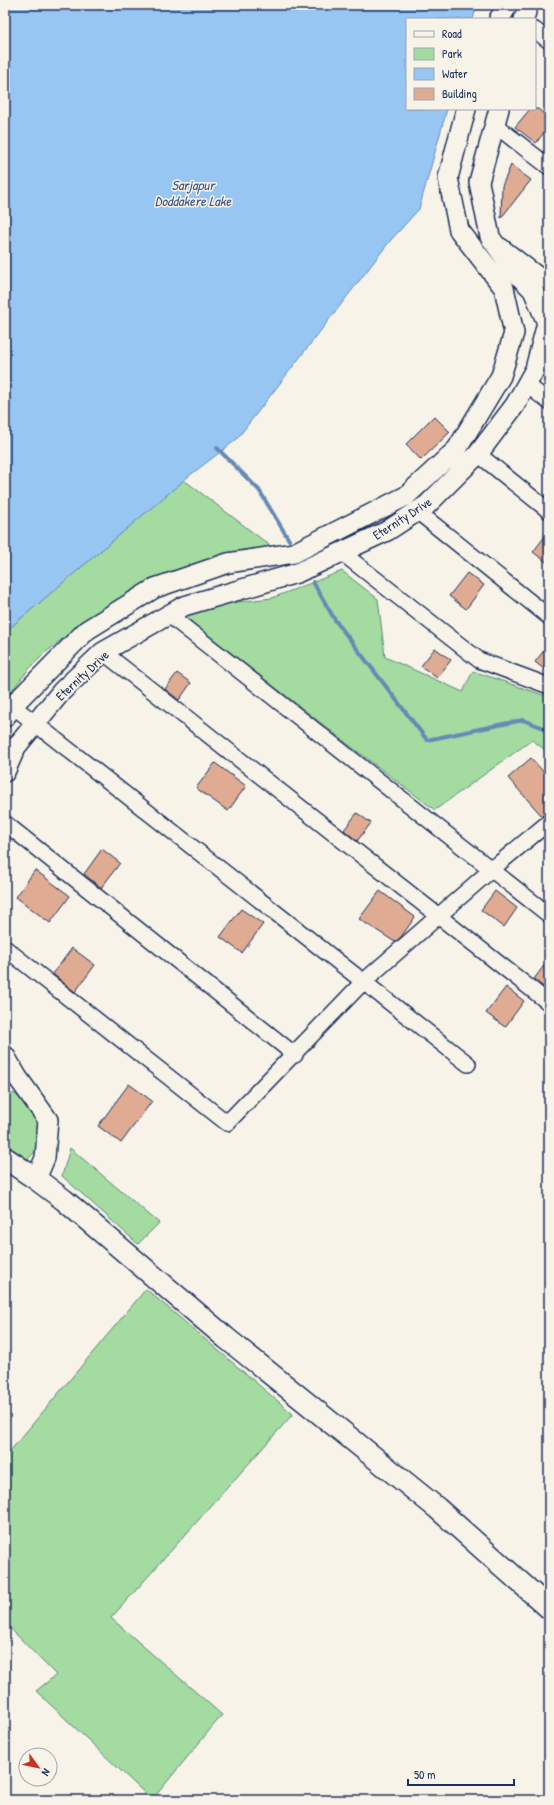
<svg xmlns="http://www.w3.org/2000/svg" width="554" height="1805" viewBox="0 0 554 1805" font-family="'Patrick Hand',sans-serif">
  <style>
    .green { fill: #a3dba0; stroke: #5f857f }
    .water { fill: #98c6f3; stroke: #668ab7 }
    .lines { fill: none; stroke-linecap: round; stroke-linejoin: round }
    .stream { stroke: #668ab7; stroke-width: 4 }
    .building { fill: #dfab93; stroke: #1b2f5e }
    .minor-casing { stroke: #1b2f5e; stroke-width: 18 }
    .tertiary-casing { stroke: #1b2f5e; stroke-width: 22 }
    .secondary-casing { stroke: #1b2f5e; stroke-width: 24 }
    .minor { stroke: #f7f3e8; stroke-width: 15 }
    .tertiary { stroke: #f7f3e8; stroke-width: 19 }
    .secondary { stroke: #f7f3e8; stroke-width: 21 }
    .labels { text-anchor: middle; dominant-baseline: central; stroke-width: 3; stroke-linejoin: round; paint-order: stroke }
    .street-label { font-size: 13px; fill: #1b2f5e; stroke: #f7f3e8 }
    .water-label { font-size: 14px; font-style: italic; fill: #3a5583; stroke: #f7f3e8 }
  </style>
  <rect width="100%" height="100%" fill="#f7f3e8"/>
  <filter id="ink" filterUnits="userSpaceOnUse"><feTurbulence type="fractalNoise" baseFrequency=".025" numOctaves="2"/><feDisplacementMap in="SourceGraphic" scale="8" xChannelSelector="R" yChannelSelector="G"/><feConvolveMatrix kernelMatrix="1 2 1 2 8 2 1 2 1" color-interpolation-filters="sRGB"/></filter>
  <g filter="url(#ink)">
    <path class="green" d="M184 480 276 550 78 626 45 653 29 669 5 699V632Z
      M342 571 378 599 385 657 463 692 473 671 549 697V753L532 740 435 810 349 745 184 616 229 603 272 598Z
      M14 1093 41 1118 36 1151 28 1159 5 1144V1098Z
      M70 1148 159 1223 138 1244 62 1176Z
      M146 1289 293 1414 111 1618 222 1715 152 1800 36 1691 56 1675 5 1623V1457Z"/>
    <path class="water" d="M5 5H477L473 19H407V109H447L419 209 390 241 236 440 189 476 5 632Z"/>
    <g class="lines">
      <path class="stream" d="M217 448 259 490 289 540
        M313 582 335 620 427 740 523 720 549 730"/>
    </g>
    <path class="building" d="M530 109H538L549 118V126L536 143 515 127Z
      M511 165 531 180 501 218 502 186Z
      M434 416 450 432 421 460 406 444Z
      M549 531V564L533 552Z
      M467 573 484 585 466 609 449 596Z
      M549 644V673L535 662Z
      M435 648 451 660 437 678 421 666Z
      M177 673 191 683 179 700 165 689Z
      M531 758 549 778V811L542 816 508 778Z
      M215 763 246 786 228 811 196 788Z
      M357 813 371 823 357 841 344 830Z
      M102 849 120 863 101 888 84 874Z
      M35 870 70 896 50 923 16 897Z
      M380 891 415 917 401 937 395 942 359 919Z
      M495 891 517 908 504 927 481 910Z
      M241 909 263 924 242 953 220 937Z
      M72 948 95 965 75 992 53 974Z
      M549 959V992L534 979Z
      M506 987 524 1001 505 1027 486 1013Z
      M129 1084 152 1101 121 1143 98 1126Z"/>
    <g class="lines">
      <defs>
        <path id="minor" d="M535 30 549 41
          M495 125 549 167
          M501 246 549 283
          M526 384 549 402
          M478 454 549 511
          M417 511 549 617
          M341 552 479 660 549 686
          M169 615 549 915
          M103 652 549 1003
          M13 706 468 1064
          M5 823 295 1055
          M5 948 227 1123 363 982 491 870 549 822"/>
        <path id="tertiary" d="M499 19 508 5
          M524 19 528 5
          M5 717 18 700 87 630 155 588 228 563 294 553 406 496 457 449 501 376 514 333 504 288 459 230 448 178 466 109
          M5 772 16 747 62 691 103 652 184 606 297 573 387 531 427 505 478 454 515 405 535 369 547 323 533 290 514 271 490 237 479 182 499 109
          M5 1056 18 1078 48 1120 45 1158 36 1179"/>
        <path id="secondary" d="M5 1158 36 1179 64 1200 226 1338 437 1508 549 1608"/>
      </defs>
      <use href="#minor" class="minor-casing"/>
      <use href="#tertiary" class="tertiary-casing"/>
      <use href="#secondary" class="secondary-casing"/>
      <use href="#minor" class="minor"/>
      <use href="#tertiary" class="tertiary"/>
      <use href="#secondary" class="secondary"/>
    </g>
  </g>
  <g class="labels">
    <g class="street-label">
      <text transform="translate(402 518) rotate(-33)">Eternity Drive</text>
      <text transform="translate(82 675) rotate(-43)">Eternity Drive</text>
    </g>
    <g class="water-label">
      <text x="193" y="184">Sarjapur<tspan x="193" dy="16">Doddakere Lake</tspan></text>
    </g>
  </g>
  <rect width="554" height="1805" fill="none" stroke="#f7f3e8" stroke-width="20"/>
  <rect x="10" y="10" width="534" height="1785" fill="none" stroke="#1b2f5e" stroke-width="1.5" filter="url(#ink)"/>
  <rect x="406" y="18" width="130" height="92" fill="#f7f3e8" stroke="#9fa5b1"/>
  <rect x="414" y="31" width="20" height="6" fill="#f7f3e8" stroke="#9fa5b1"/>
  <text x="442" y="38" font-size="12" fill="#1b2f5e">Road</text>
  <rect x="414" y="48" width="20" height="12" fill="#a3dba0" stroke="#9fa5b1"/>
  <text x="442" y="58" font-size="12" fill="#1b2f5e">Park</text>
  <rect x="414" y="68" width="20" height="12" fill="#98c6f3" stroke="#9fa5b1"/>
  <text x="442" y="78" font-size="12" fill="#1b2f5e">Water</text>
  <rect x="414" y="88" width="20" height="12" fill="#dfab93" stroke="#9fa5b1"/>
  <text x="442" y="98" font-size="12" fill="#1b2f5e">Building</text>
  <g transform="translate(38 1767) rotate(123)"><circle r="19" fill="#f7f3e8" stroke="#9fa5b1"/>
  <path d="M0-3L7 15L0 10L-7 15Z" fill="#c8321e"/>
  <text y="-6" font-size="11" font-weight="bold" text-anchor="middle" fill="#1b2f5e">N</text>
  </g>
  <path d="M408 1779v6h106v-6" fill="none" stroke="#1b2f5e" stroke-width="2"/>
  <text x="414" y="1779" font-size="12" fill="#1b2f5e" stroke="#f7f3e8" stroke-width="3" paint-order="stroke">50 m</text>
</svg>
